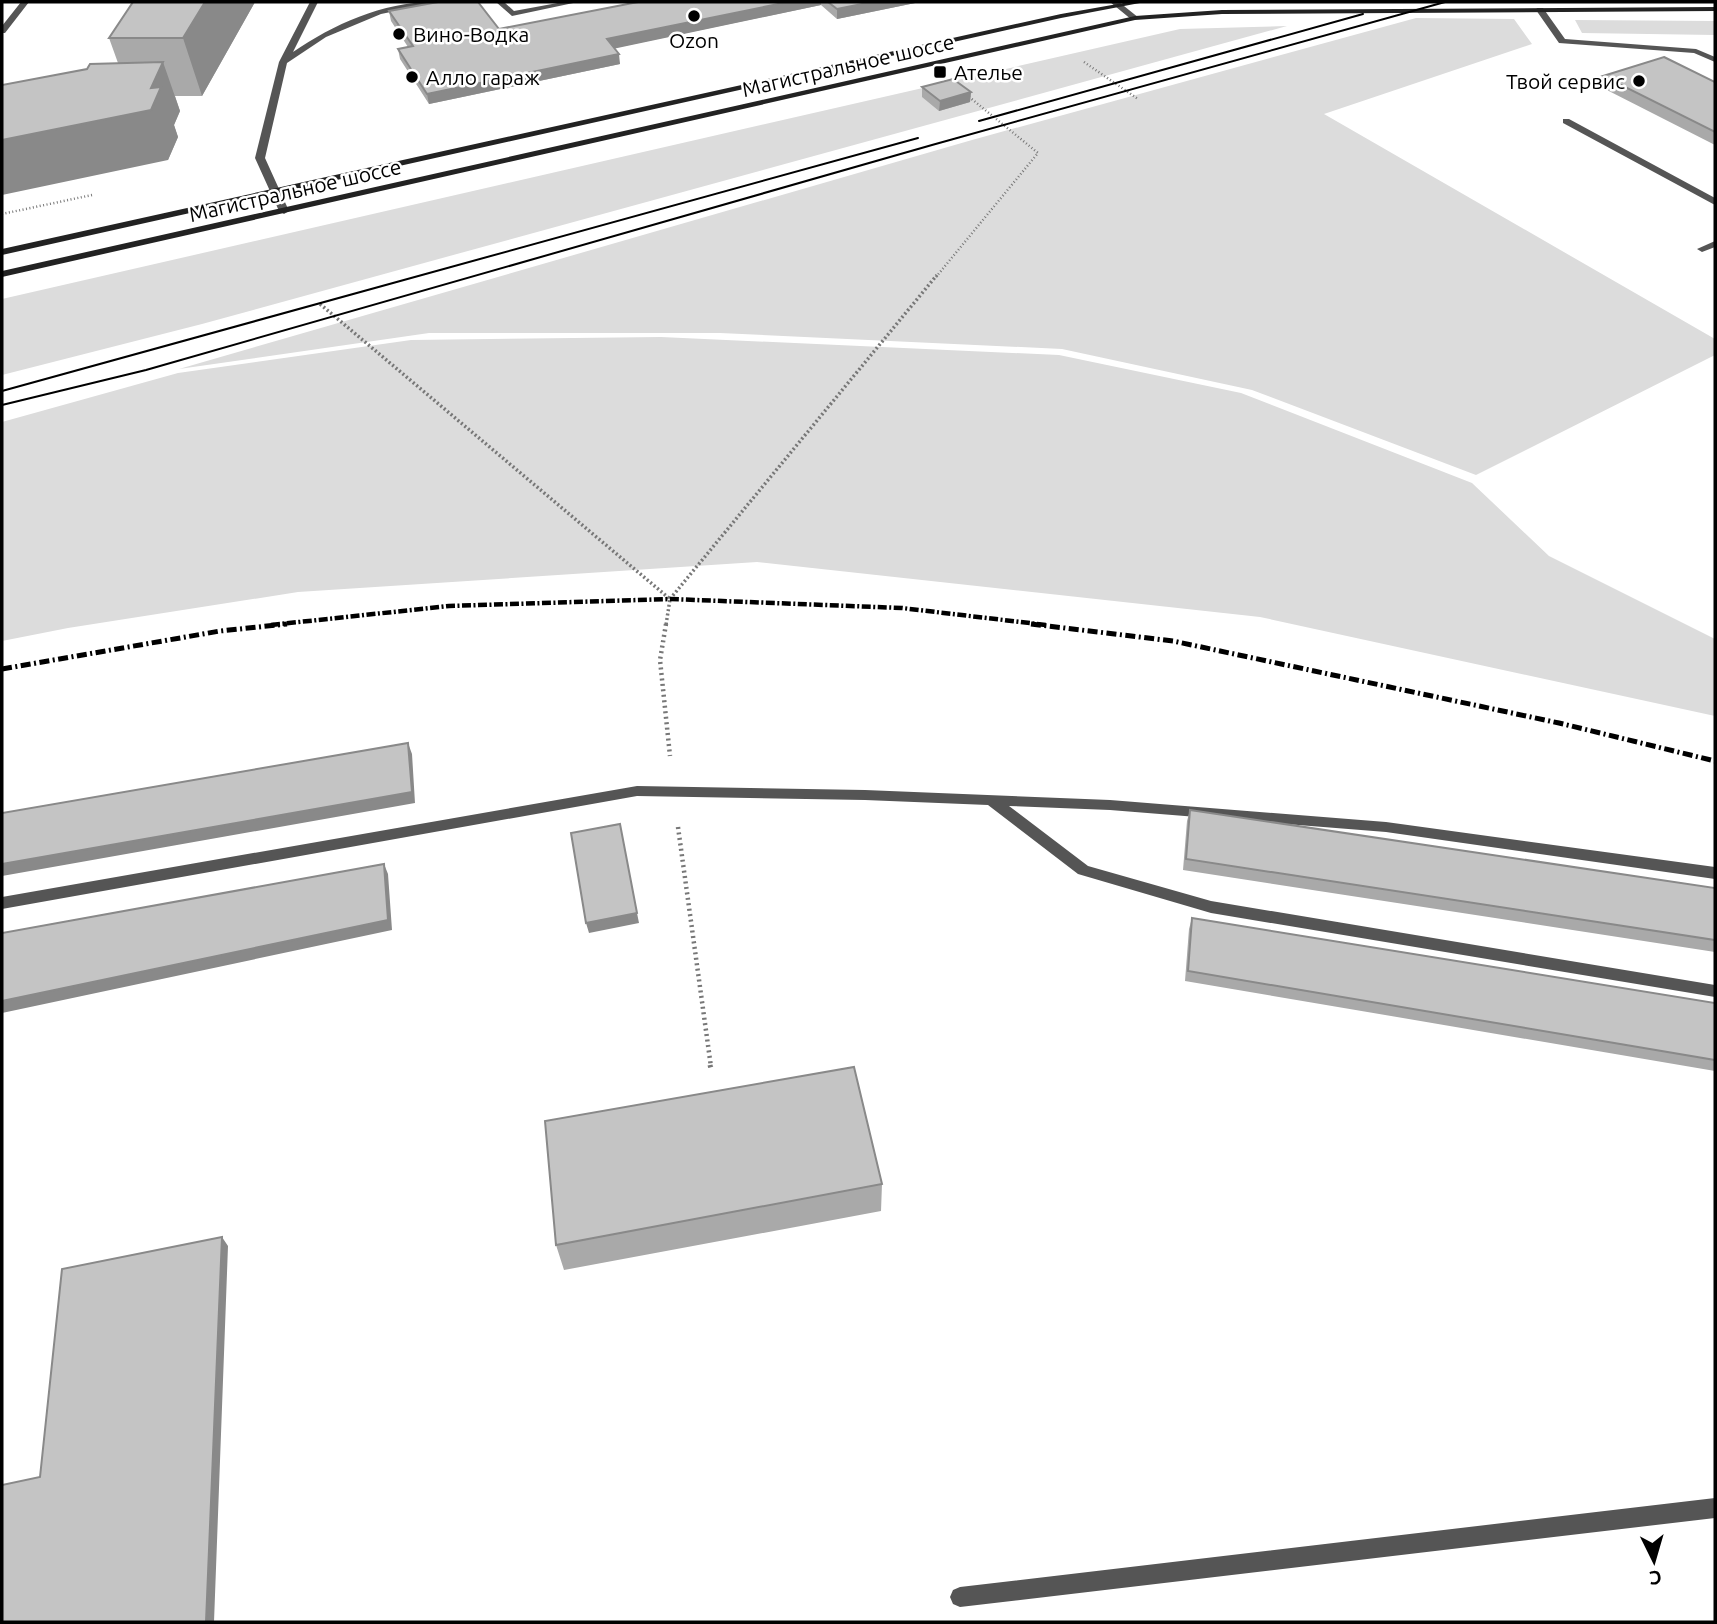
<svg xmlns="http://www.w3.org/2000/svg" width="1717" height="1624" viewBox="0 0 1717 1624" font-family="Ubuntu,sans-serif">
  <style>
    .green { fill: #dcdcdc }
    .lines { fill: none; stroke-linecap: round; stroke-linejoin: round }
    .path-far3 { stroke: #777; stroke-width: 2.5; stroke-dasharray: 1 2.5; stroke-linecap: butt }
    .path-far2 { stroke: #777; stroke-width: 3.5; stroke-dasharray: 2 2.5; stroke-linecap: butt }
    .path-far1 { stroke: #777; stroke-width: 4.5; stroke-dasharray: 2 3.5; stroke-linecap: butt }
    .path { stroke: #777; stroke-width: 5; stroke-dasharray: 2.5 4.5; stroke-linecap: butt }
    .service { fill: #555; fill-rule: evenodd }
    .secondary { fill: #222; fill-rule: evenodd }
    .tram { stroke: #000; stroke-width: 2 }
    .rail-far1 { stroke: #000; stroke-width: 4.5; stroke-dasharray: 9 2.5 2 2.5; stroke-linecap: butt }
    .rail { stroke: #000; stroke-width: 5; stroke-dasharray: 10 3.5 2 3.5; stroke-linecap: butt }
    .wall { fill: #a9a9a9 }
    .shaded-wall { fill: #898989 }
    .building { fill: #c4c4c4; stroke: #898989; stroke-width: 2 }
    .poi-dot { fill: #000; stroke: #fff; stroke-width: 2.5 }
    .labels { text-anchor: middle; dominant-baseline: central; stroke-width: 5; stroke-linejoin: round; paint-order: stroke }
    .far-poi-label { font-size: 21px; fill: #000; stroke: #fff; text-anchor: start }
    .far-street-label { font-size: 21px; fill: #000; stroke: #fff }
  </style>
  <rect width="100%" height="100%" fill="#fff"/>
  <path class="green" d="M1416 18 1514 19 1532 44 1324 114 1715 339V355L1476 475 1252 390 1062 349 720 333H429L179 369 972 140Z
    M1575 20 1715 21V35L1582 33Z
    M1287 26 202 324 2 375V299L1180 29Z
    M661 337 1059 355 1241 393 1472 483 1549 556 1715 639V716L1260 617 757 562 298 592 68 628 2 641V422L178 373 411 340Z"/>
  <g class="lines">
    <path class="path-far3" d="M1084 62 1138 99
      M2 214 92 195
      M936 277 1038 153 968 96"/>
    <path class="path-far2" d="M320 304 670 599 666 625
      M670 599 937 275"/>
    <path class="path-far1" d="M666 624 660 660 670 756
      M678 827 711 1067"/>
    <path class="path" d="M710 1065 711 1069"/>
    <path class="service" d="M21 2H29L5 33H2V26Z
      M310 2H318L293 52C335 23 387 0 439 2L381 14 326 37 287 63 265 158 289 211 284 214 279 211 255 158 279 62Z
      M496 2H504L514 11 563 2H578L512 16Z
      M1110 2H1119L1139 18 1132 20Z
      M1537 8H1543L1565 39 1696 49 1715 57V62L1694 53 1559 43 1536 10Z
      M1563 119H1569L1715 198V205L1563 123Z
      M1715 241V247L1702 252 1697 249Z
      M637 786 865 790 1110 800 1386 822 1715 867V879L1386 832 1110 810 1009 806 1088 866 1211 901 1715 985V997L1211 913 1078 874 988 805 865 800 637 796 2 909V897Z
      M1715 1498V1518L960 1607 953 1604 950 1597 953 1590 960 1587Z"/>
    <path class="secondary" d="M1129 2H1145L1061 18 2 255V249L1061 14Z
      M1715 7V11L1222 14 1135 20 2 277V271L1135 16 1222 10Z"/>
    <path class="tram" d="M979 121 1363 14
      M2 391 918 138
      M2 405 146 370 932 145 1445 2"/>
    <path class="rail-far1" d="M271 625 449 606 670 599 902 608 1046 625"/>
    <path class="rail" d="M1031 624 1173 641 1559 723 1715 761
      M2 669 220 631 287 624"/>
  </g>
  <path class="wall" d="M255 2 202 96H175L180 111 174 125 178 137 168 160 118 63 109 38Z
    M638 2H920L837 19 821 5 614 48 620 64 429 104 400 59 398 49 408 47 391 21 389 11 499 29Z
    M1603 76 1715 82V145L1599 86Z
    M922 87 971 92 970 102 939 111 922 97Z
    M1190 810 1715 888V952L1183 870 1187 821Z
    M1192 918 1715 1003V1071L1185 981 1189 929Z
    M882 1184 881 1211 564 1270 556 1245Z"/>
  <path class="shaded-wall" d="M205 2H255L202 96 183 38Z
    M788 2H821V5L608 50 607 39Z
    M872 2H920L837 19V9Z
    M619 54 620 64 429 104 427 94Z
    M163 62 180 111 174 125 178 137 168 160 2 195V140L151 88Z
    M971 92 970 102 939 111 940 101Z
    M408 743 412 754 415 803 2 876V864Z
    M384 864 388 874 392 930 2 1013V1001Z
    M637 913 639 923 589 933 586 923Z
    M222 1237 228 1246 214 1622H206Z"/>
  <path class="building" d="M133 2H205L183 38H109Z
    M438 2H478L499 29 638 2H788L607 39 619 54 427 94 398 49 413 46 389 11Z
    M828 2H872L837 9Z
    M1664 57 1715 82V132L1603 76Z
    M163 62 151 88 161 87 151 110 2 140V85L87 69 90 64Z
    M953 79 971 92 940 101 922 87Z
    M408 743 412 792 2 864V813Z
    M1190 810 1715 888V940L1186 859Z
    M620 824 637 913 586 923 571 833Z
    M384 864 388 920 2 1001V933Z
    M1192 918 1715 1003V1060L1188 971Z
    M854 1067 882 1184 556 1245 545 1121Z
    M222 1237 206 1622H2V1485L40 1477 62 1269Z"/>
  <g class="poi-dot">
    <circle cx="694" cy="16" r="7"/>
    <circle cx="399" cy="34" r="7"/>
    <rect x="933" y="65" width="14" height="14" rx="3.5"/>
    <circle cx="412" cy="77" r="7"/>
    <circle cx="1639" cy="81" r="7"/>
  </g>
  <g class="labels">
    <g class="far-poi-label">
      <text x="413" y="34">Вино-Водка</text>
      <text x="694" y="40" text-anchor="middle">Ozon</text>
      <text x="954" y="72">Ателье</text>
      <text x="426" y="77">Алло гараж</text>
      <text x="1625" y="81" text-anchor="end">Твой сервис</text>
    </g>
    <g class="far-street-label">
      <text transform="translate(848 65) rotate(-13)">Магистральное шоссе</text>
      <text transform="translate(295 190) rotate(-13)">Магистральное шоссе</text>
    </g>
  </g>
  <rect width="1717" height="1624" fill="none" stroke="#000000" stroke-width="7"/>
  <g transform="translate(1654 1561) rotate(175)" stroke="#ffffff" stroke-width="5" paint-order="stroke">
  <path d="M0-5L12 26L0 18L-12 26Z" fill="#000000"/>
  <text y="-10" font-size="19" font-weight="bold" text-anchor="middle" fill="#000000">С</text>
  </g>
</svg>
